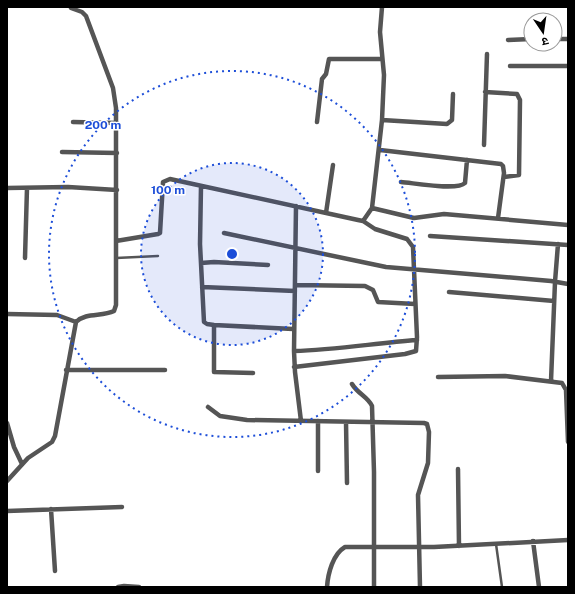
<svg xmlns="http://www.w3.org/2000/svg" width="575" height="594" viewBox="0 0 575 594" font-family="'Public Sans','Noto Sans Devanagari',sans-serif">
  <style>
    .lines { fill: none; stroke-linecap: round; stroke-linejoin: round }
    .lane { stroke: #555; stroke-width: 2.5 }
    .street { stroke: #555; stroke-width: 4.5 }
    .ring { fill: none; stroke: #1d4ed8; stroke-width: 2; stroke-dasharray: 2 4 }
    .centre { fill: #1d4ed8; stroke: #fff; stroke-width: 2 }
    .ring-label { font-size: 12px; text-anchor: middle; font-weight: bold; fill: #1d4ed8; stroke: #fff; stroke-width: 3; stroke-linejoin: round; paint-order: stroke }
  </style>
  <rect width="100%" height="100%" fill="#fff"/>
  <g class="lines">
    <path class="lane" d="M116 258 158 256
      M496 544 502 587"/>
    <path class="street" d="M71 8 82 12 86 16 113 88 116 108V241
      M555 39H568
      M508 40 531 39
      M510 66H568
      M485 92 517 94 520 100 519 175 504 177
      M382 120 447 124 452 120 453 94
      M73 122 117 123
      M317 122 322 79 326 74 329 59H382
      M484 145 487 54
      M380 150 501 164 503 166 504 173 498 218
      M62 152 117 153
      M401 182C414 183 457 191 465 183L467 160
      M201 186 200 244 204 322 207 324 214 325 293 329
      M7 188 68 187 117 190
      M296 206 294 351 295 372 301 421
      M372 208 414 218 444 214 568 225
      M326 213 333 165
      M224 233 386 267 551 281 568 284
      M430 236 568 245
      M25 258 27 188
      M201 263 214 262 268 265
      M295 285 365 286 373 290 378 302 415 304
      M202 287 295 291
      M449 292 554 301
      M7 314 57 315 76 322
      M214 325V372L253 373
      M294 351C335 350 376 343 417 340
      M294 367 405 354 416 351 417 337 413 247 407 239 375 229 363 221
      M66 370H165
      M438 377 505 376 562 383 566 390 568 442
      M551 381 555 282 558 244
      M352 384C358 394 368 397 372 406L374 472V587
      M208 407 220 416 247 420 424 423 427 424 429 432 428 463 418 495 420 587
      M346 422 347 483
      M7 423 14 447 22 464
      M458 469 459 546
      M318 471V421
      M7 481 28 458 52 442 55 436 76 322C86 312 102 317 114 311L116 305V241L158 234 160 233 163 182 170 179 358 220 363 221 372 208 382 120 384 75 380 32 382 7
      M51 509 55 571
      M7 511 122 507
      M533 541 539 587
      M118 587 124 586 139 587
      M327 587C328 573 333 554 345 547H434L568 540"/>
  </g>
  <circle cx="232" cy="254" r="91" fill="#1d4ed8" fill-opacity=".12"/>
  <g class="ring">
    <circle cx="232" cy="254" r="91"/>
    <circle cx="232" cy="254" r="183"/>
  </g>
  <circle cx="232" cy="254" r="6" class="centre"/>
  <g class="ring-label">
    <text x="103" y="129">200 m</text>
    <text x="168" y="194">100 m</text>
  </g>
  <rect width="575" height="594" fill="none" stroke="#000000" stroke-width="16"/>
  <g transform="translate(543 32) rotate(167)"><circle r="19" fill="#ffffff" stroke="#999999"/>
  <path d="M0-3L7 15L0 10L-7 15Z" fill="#000000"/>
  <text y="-6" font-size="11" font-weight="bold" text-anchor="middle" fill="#000000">उ</text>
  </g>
</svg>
